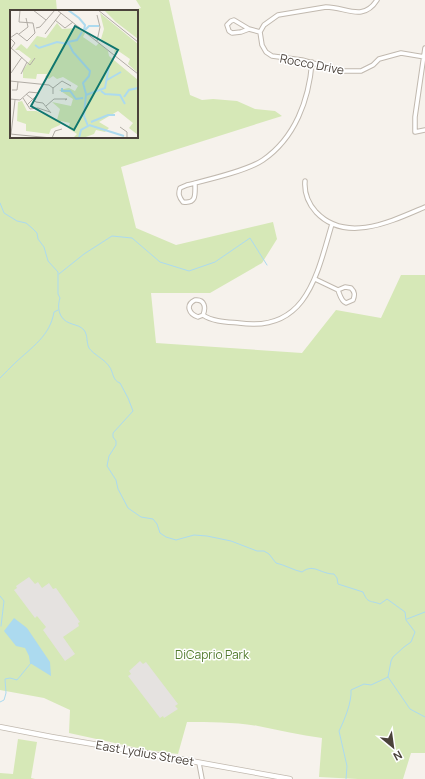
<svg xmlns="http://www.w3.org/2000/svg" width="425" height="779" viewBox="0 0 425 779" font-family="Manrope,sans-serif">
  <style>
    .green { fill: #d6e8b7 }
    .parking { fill: #e5e2e0 }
    .water { fill: #acdaef }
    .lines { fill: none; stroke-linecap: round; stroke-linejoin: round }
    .stream { stroke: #acdaef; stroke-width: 1 }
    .minor-casing { stroke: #c1b9af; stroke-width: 5.5 }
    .tertiary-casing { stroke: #c1b9af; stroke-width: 6 }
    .minor { stroke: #fff; stroke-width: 3.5 }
    .tertiary { stroke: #fff; stroke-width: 4.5 }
    .labels { text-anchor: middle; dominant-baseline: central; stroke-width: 3; stroke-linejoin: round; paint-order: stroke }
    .street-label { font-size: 12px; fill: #4a423a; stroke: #fff }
    .park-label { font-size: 12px; fill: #527b2e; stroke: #fff }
    .inset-river { fill: none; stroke: #acdaef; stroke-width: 2 }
    .inset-road { fill: none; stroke: #b1aca5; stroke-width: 1 }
    .view { fill: #0f766e; fill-opacity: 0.15; stroke: #0f766e; stroke-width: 2 }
    .inset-edge { fill: none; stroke: #4a423a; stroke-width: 2 }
  </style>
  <rect width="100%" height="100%" fill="#f6f2ec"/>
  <path class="green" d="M0 0H56L57 11H11V137H137V11H131L141 8 136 0H169L190 95 202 100 213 99 237 101 255 109 275 111 282 116 121 167 136 228 176 245 273 222 277 239 262 263 210 293H151L156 343 302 353 336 310 381 318 401 275H425V753H411L403 779H358L319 777 322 738C300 735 279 730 258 726 234 722 210 722 187 722L178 754 147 750 69 733 70 710 44 698 0 690Z
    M18 739 37 742 31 778 35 779H0V773L13 774Z"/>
  <path class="parking" d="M29 577 35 584 38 582 42 588 49 583 53 589 56 588 80 622 78 623 79 626 63 637 75 654 65 661 43 630 46 627 37 616 35 618 14 590 17 588 16 586Z
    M140 661 143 664 146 662 178 704 175 706 178 709 164 718 163 716 160 718 128 676 131 674 129 671Z"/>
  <path class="water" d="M14 618 27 628 50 662 51 676 30 663 29 656 25 648 16 646 4 631Z"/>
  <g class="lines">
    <path class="stream" d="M0 203 4 213 17 221 26 223 32 228 37 233 38 239 44 247 48 261 58 272V294L60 298C58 304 58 310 61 316 67 326 78 323 84 330 88 335 86 342 89 348 94 355 103 358 109 366 114 373 112 380 120 383L128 398 133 411 113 433V437L116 441V445L109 456 107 466 116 480 118 489 128 508 141 517 153 519 157 524 160 533 166 537 176 540 194 535 207 536 231 541 257 551H264L269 554 276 563C285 565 293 570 302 572 314 563 320 574 334 574L337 578 338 584 363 592C368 604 370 600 380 604L387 599 405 612 406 620 415 632 411 642 404 647 393 657 391 661 388 677 371 685 364 684 351 690C352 702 344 721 339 731L347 766 346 779
      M59 274 84 254 112 236 132 238 160 262 189 271 215 262 250 238 267 265
      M0 378C5 373 10 368 15 363 32 347 50 336 54 312L58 310
      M0 596 4 601 1 626
      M407 619 425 612
      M388 677 410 709 425 717
      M0 702 4 700 6 693 5 679 10 678 17 680 31 663"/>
    <defs>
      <path id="minor" d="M234 20 249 29 241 32 232 33 229 31 227 25 231 21Z
        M249 29 260 32
        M260 32 262 45 266 52 272 56 302 60 341 71H361L373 65 379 59 401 53 425 57
        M260 32 264 25 278 15 326 7C346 7 363 22 377 0
        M425 48 415 117V132L425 130
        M305 181C304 193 308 203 316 212 346 244 392 221 425 207
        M195 183C195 194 197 204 183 202 179 197 178 194 180 188L187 185C207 180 247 171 263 160 295 138 309 100 312 62
        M315 279 338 290
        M345 287 351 288C355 292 355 295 353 300L346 303C341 301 340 295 338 290Z
        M195 300C205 299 206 308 203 315L198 317C189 314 185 305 195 300Z
        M203 315C213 322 228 322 239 323 307 333 317 274 332 224
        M199 763 202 779"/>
      <path id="tertiary" d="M0 727 52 737 169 757 290 779"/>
    </defs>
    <use href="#minor" class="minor-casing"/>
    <use href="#tertiary" class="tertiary-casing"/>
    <use href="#minor" class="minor"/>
    <use href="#tertiary" class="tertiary"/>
  </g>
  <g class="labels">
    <g class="street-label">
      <text transform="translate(312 64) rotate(11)">Rocco Drive</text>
      <text transform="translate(145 753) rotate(10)">East Lydius Street</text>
    </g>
    <g class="park-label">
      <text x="212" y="654">DiCaprio Park</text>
    </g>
  </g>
  <g transform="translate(10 10)">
    <rect width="128" height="128" fill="#f6f2ec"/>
    <path d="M94 0H128V29L106 12ZM90 3 128 34V63L118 54 120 49 107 40 104 43 105 39 91 29 94 19ZM47 13 52 19 67 18 75 23 73 27 86 36 89 33 98 41 99 46 128 70V125L119 118 123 113 108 101 89 112 99 118 95 122 86 120 84 124 73 128H63L67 124 58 118 60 113 51 111 50 115 41 119 39 124 16 121V114L7 111 8 92 12 91 17 101H26L47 110 50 99 42 92 61 96 63 89 49 80 59 78 65 81 68 76 53 67 47 69 43 66 39 69 35 67 37 64H27L26 69 13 68V60L21 49 9 40H5L11 34 17 39 27 26 36 28Z" fill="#d6e8b7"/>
    <path class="inset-river" d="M58 0 69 8 75 15 74 20M75 20 79 16H89M25 35 29 38 47 32 58 34M97 70 111 62M52 78V81H60L66 89 73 88M91 81 95 84 110 85 115 94M76 85 95 78 99 56M114 87 119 80 128 78M81 112 98 105H105M79 115 114 126M69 128 71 120 78 116 74 106 76 84 73 73 79 66 80 61 63 42 58 32 67 30 72 22"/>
    <path class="inset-road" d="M23 0 36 10M47 0 128 64M88 0 128 32M45 10 55 18 63 12M26 18 30 17 45 0M9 24 18 17 16 8M35 24 51 3M0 28 7 23 17 31 25 23 23 13 9 12 10 0M0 28 5 33 0 40M87 31 90 17 87 5M0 37 20 55 25 48M1 63 12 47M11 64 17 52M0 71 39 75 43 78V84M43 78 52 71 61 76M2 80H7L8 72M16 84 26 92 33 93 41 103M13 88 20 99 28 98 40 102M0 89 10 90 19 82 29 83 17 95M36 96 44 89H57L55 90M110 117 117 122V128M0 124 42 128M1 124 5 90M42 128 45 121 52 119"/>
    <path class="view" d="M65 16 108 40 64 120 21 96Z"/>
    <rect width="128" height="128" class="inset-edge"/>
  </g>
  <g transform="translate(393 747) rotate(151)" stroke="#ffffff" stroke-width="3" paint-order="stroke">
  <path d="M0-3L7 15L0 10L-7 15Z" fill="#4a423a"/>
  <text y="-6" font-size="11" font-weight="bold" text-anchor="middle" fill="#4a423a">N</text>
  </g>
</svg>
